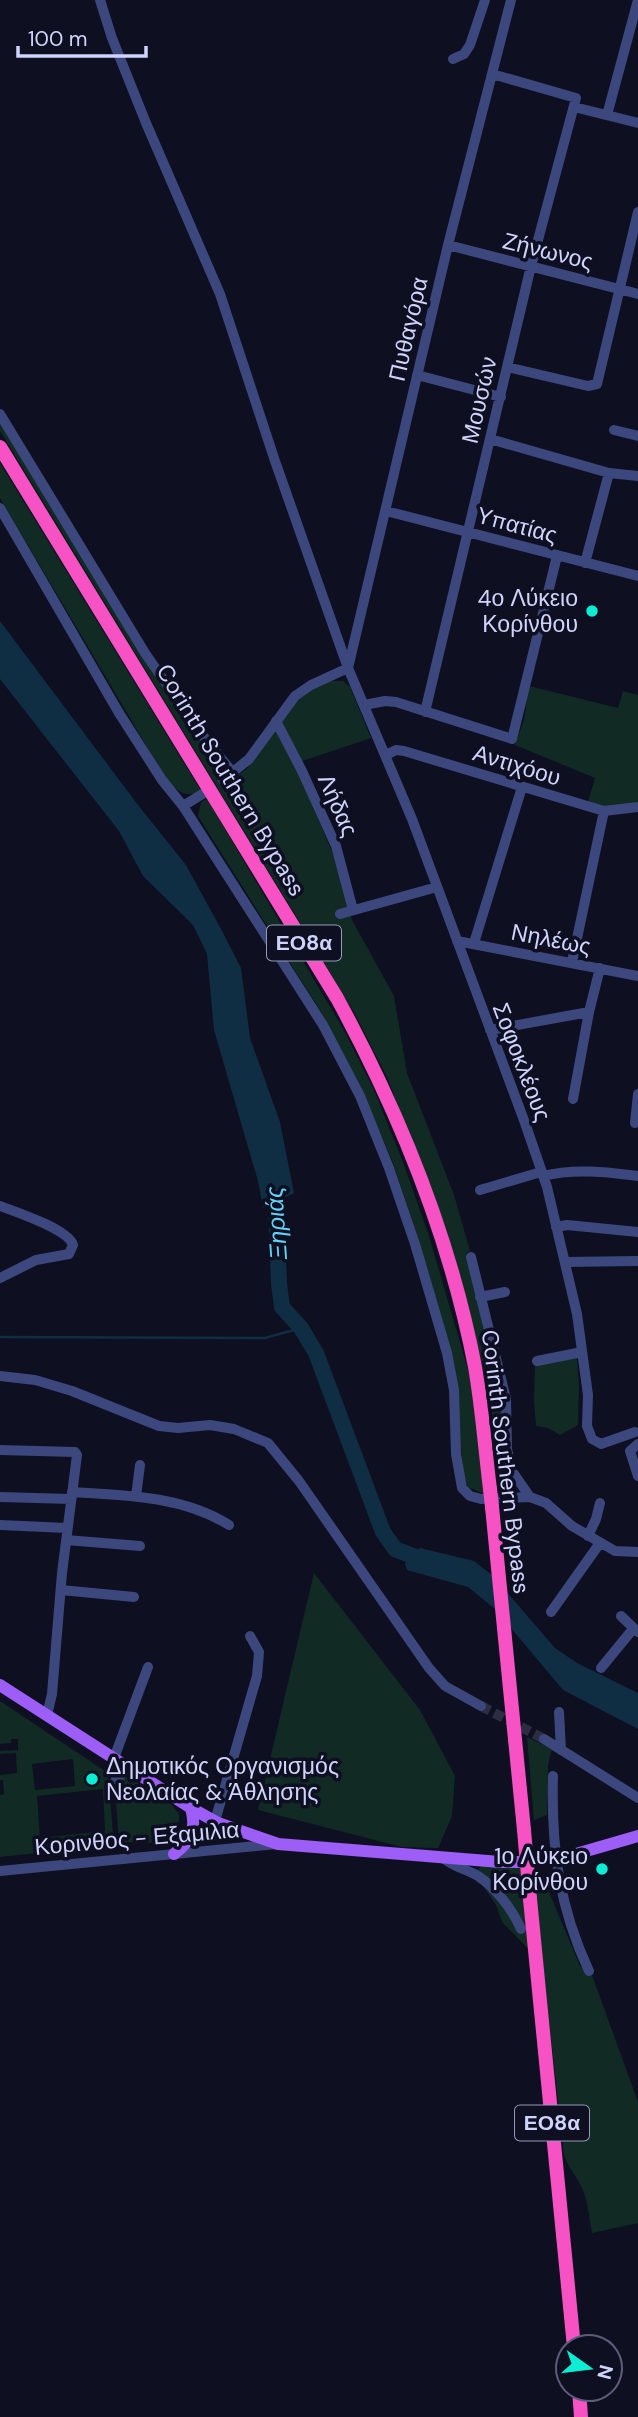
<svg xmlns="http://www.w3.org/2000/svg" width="638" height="2417" viewBox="0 0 638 2417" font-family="'DM Sans',sans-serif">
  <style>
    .green { fill: #122a24; fill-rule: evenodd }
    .water { fill: #102e43 }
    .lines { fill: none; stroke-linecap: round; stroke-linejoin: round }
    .stream { stroke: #102e43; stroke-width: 2.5 }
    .river { stroke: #102e43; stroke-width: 16 }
    .minor-tunnel { stroke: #2b2d42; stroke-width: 10; stroke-dasharray: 10 5; stroke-linecap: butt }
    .minor { stroke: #3c477d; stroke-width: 10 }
    .major { stroke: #9d5df7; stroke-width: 12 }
    .highway { stroke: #f652c3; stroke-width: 14 }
    .highway-bridge { stroke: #f652c3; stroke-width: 14 }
    .poi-dot { fill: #0cedd4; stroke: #0e0f21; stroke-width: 2.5 }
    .labels { text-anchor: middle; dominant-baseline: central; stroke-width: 7; stroke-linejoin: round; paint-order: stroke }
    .shield { fill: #0e0f21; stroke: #9699bb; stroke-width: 2 }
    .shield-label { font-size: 21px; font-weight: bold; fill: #d0d4fd }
    .street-label { font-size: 23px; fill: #d0d4fd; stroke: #0e0f21 }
    .poi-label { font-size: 23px; fill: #d0d4fd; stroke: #0e0f21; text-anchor: end }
    .water-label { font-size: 24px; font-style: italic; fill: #64d2f7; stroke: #0e0f21 }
  </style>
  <rect width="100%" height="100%" fill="#0e0f21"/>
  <path class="green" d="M0 420 191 727 221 767 225 784 247 769 275 728 298 772 337 863 352 920 394 996 407 1073 454 1195 470 1251 466 1253 501 1393 509 1471 514 1494H502L489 1390 443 1224 388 1079 355 1014 310 939 0 431Z
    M0 463 201 791C183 800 174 788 163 774L0 498Z
    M329 681H343L350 687 371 738 299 762 281 721C295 700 305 691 329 681Z
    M529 686 618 708 623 691 638 695V804L604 808 588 802 595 778 515 745 524 720Z
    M207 799 345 1032 374 1090 403 1162 429 1236 471 1380 486 1495 468 1487 464 1479 453 1366 418 1237 392 1160 366 1100 323 1015 198 816 201 802Z
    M574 1357 577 1359 579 1386 578 1425 560 1435 548 1428 536 1426 534 1402 535 1365Z
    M314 1573 420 1710 455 1776 452 1816 438 1848 402 1847 258 1810Z
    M0 1701 108 1773 114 1845 0 1857V1795L4 1794 3 1780H0V1775L17 1773 16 1753 0 1754V1751L18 1750V1739H11V1743L0 1744ZM73 1759 75 1786 35 1790 32 1764ZM103 1789 105 1831 40 1838 37 1796Z
    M527 1737 552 1749 548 1765 547 1815 534 1820Z
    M126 1775 172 1805 179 1814V1820L175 1838 168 1843 119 1842 115 1789Z
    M481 1866C502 1867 528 1864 544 1880L580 1966 592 1975 638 2102V2223L592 2233C589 2217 588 2198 580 2184 574 2173 568 2167 564 2155L543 1964 502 1922 496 1905 480 1881 478 1870Z"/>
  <path class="water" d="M0 621 138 805 186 865 222 931 241 968 250 1038 280 1122 294 1193 263 1208 258 1181 214 1030 207 954 193 925 143 876 119 831 0 679Z
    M420 1548 474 1561 492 1575 555 1648 577 1663 638 1693V1729L563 1690 495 1609 468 1587 407 1570 405 1564 409 1556Z"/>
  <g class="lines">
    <path class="stream" d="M0 1337 265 1338 301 1328"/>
    <path class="river" d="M275 1179 279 1284 282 1307 301 1328 316 1353 383 1532 395 1549 428 1562"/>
    <path class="minor-tunnel" d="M481 1706 544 1739"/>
    <path class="minor" d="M100 0 112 38 146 123 220 294 275 461 348 668 412 819 525 1123 547 1187 577 1314 588 1395 587 1426 592 1439 601 1444 635 1432
      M453 59 464 54 470 45 485 0
      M574 107 638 123
      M607 115 638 0
      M448 245 638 294
      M507 367 588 386 597 384 638 212
      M417 375 501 397
      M0 414 145 653 199 731 233 773
      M614 430 638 436
      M490 439 609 473 638 476
      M0 508 119 713 162 780 183 806 323 1025 360 1096 389 1168 415 1244 447 1353 454 1390 456 1454 462 1488 470 1496 481 1499 530 1497
      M386 511 638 576
      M585 563 609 473
      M348 668 448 245 511 0
      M364 705 385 701 396 702 512 739 557 556
      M425 712 531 266 576 98 492 74
      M276 721 302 771 336 846 353 910
      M386 755 396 750 404 751 604 811 638 807
      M223 780 249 759 295 696 311 685 348 668
      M183 806 204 793
      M340 914 437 887
      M457 941 638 976
      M474 943 522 787
      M572 962 604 811
      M490 1030 589 1012
      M573 1099 589 1012 600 968
      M635 1123 638 1094
      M543 1176C574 1168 606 1172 638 1176
      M480 1190 541 1172
      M0 1206C16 1212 68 1229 73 1245L69 1254 36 1260 0 1278
      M556 1227 567 1225 638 1232
      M471 1257 506 1399 507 1449 512 1471 530 1497 546 1503 572 1526 615 1551 638 1552
      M565 1262 638 1261
      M480 1297 505 1292
      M537 1361 582 1352
      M0 1376 35 1380 72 1391 159 1426 178 1428 210 1425 234 1429 268 1443 299 1481 429 1668 445 1686 481 1706
      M638 1444 630 1451 638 1476
      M0 1450 75 1452 77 1455 62 1573 52 1694 47 1715
      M72 1492C124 1495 183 1496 229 1525
      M136 1496 140 1465
      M0 1497 71 1499
      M0 1525 67 1528
      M588 1536 596 1519 600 1503
      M66 1540 140 1546
      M61 1590 134 1597
      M551 1612 600 1543
      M621 1616 638 1632
      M601 1668 633 1629
      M559 1712 561 1750
      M544 1739 638 1798
      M114 1758 148 1667
      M553 1776C551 1847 559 1907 589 1971
      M115 1781 128 1767
      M215 1821 257 1676 259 1652 250 1636
      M442 1857C453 1867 466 1869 478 1876 496 1888 512 1909 521 1929
      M0 1871 277 1844"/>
    <path class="major" d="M0 1685 191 1808 218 1823 278 1844 500 1862H527L569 1856 638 1836
      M174 1854C191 1841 197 1829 191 1808"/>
    <path class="highway" d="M0 447 337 998C400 1114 450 1237 475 1367 482 1407 485 1449 490 1489
      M492 1507 524 1830
      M530 1899 574 2347
      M579 2389 581 2417"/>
    <path class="highway-bridge" d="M490 1489 492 1507
      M524 1830 530 1899"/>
  </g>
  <g class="poi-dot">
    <circle cx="592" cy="611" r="7"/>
    <circle cx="92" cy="1779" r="7"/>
    <circle cx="602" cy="1869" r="7"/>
  </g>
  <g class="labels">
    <g class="shield">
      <rect x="267" y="925.5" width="74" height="35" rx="5"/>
      <rect x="515" y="2105.5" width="74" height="35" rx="5"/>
    </g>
    <g class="shield-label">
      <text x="304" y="943">ΕΟ8α</text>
      <text x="552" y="2123">ΕΟ8α</text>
    </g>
    <g class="street-label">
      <text transform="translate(548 251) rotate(14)">Ζήνωνος</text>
      <text transform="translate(408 329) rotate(-77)">Πυθαγόρα</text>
      <text transform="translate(479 400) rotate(-77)">Μουσών</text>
      <text transform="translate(517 525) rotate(15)">Υπατίας</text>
      <text transform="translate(517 765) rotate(17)">Αντιχόου</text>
      <text transform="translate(231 780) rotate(59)">Corinth Southern Bypass</text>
      <text transform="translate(338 805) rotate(66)">Λήδας</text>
      <text transform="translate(551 939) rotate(11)">Νηλέως</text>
      <text transform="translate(522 1062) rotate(69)">Σοφοκλέους</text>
      <text transform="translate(506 1462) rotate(83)">Corinth Southern Bypass</text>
      <text transform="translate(137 1838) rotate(-5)">Κορινθος - Εξαμιλια</text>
    </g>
    <g class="poi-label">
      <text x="578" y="598">4ο Λύκειο<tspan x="578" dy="26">Κορίνθου</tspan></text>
      <text x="106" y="1766" text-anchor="start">Δημοτικός Οργανισμός<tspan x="106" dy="26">Νεολαίας &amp; Άθλησης</tspan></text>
      <text x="588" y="1856">1ο Λύκειο<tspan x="588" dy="26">Κορίνθου</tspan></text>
    </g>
    <g class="water-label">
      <text transform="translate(276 1223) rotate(-94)">Ξηριάς</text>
    </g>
  </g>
  <g transform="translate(589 2368) rotate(104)"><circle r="33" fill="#0e0f21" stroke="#5c5e79" stroke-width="2"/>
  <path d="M0-5L12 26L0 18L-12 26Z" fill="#0cedd4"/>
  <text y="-10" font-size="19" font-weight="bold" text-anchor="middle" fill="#d0d4fd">N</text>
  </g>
  <path d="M18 46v10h128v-10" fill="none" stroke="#d0d4fd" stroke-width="3.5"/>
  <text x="28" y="46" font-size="21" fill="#d0d4fd" stroke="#0e0f21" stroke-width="5" paint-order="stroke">100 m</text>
</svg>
